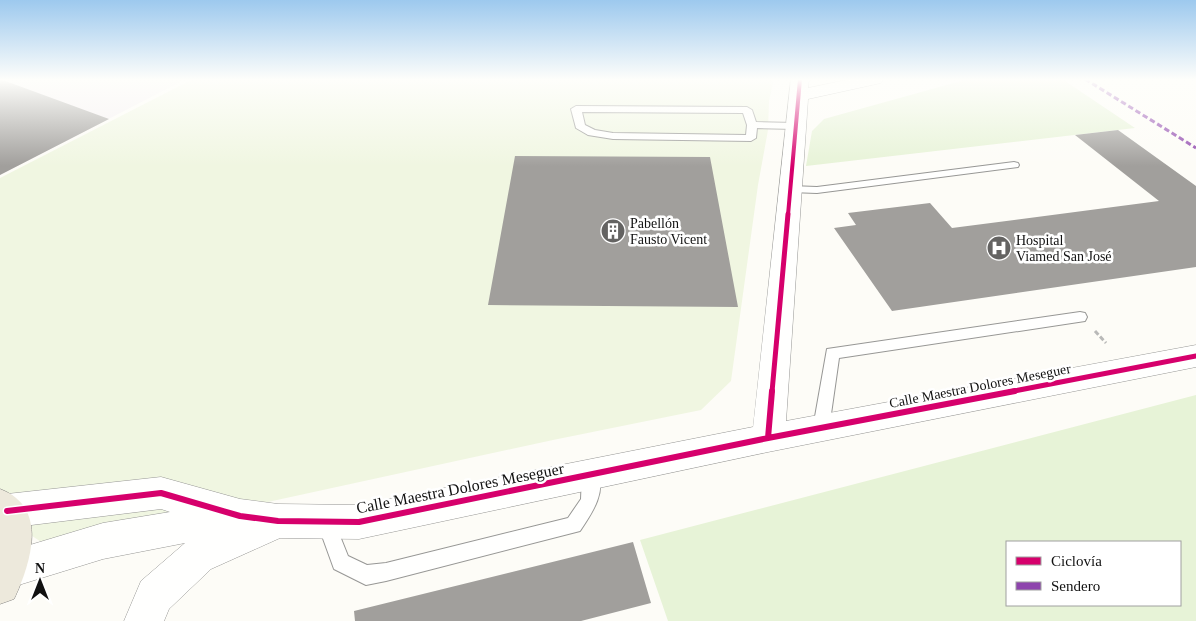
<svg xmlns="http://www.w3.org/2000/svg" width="1196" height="621" viewBox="0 0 1196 621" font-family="Georgia,serif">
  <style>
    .industrial { fill: #f5f0f3 }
    .green { fill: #e7f3d7; fill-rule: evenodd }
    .pitch { fill: #f0f6e1 }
    .building { fill: #a19f9c }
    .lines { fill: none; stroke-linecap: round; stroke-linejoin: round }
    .service-casing { stroke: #979795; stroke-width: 2 }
    .minor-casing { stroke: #979795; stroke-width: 1 }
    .primary-casing { stroke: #858482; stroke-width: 1 }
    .path { stroke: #b9b9b8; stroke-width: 3; stroke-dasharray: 5 2.5; stroke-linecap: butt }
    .service { fill: #fffffe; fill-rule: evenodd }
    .minor { fill: #fffffe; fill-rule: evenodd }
    .primary { fill: #ede9dc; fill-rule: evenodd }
    .quiet { stroke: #8e44ad; stroke-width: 3; stroke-dasharray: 5.5 3; stroke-linecap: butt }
    .cycleway-far2-casing { stroke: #fff; stroke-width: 6 }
    .cycleway-far1-casing { stroke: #fff; stroke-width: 8 }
    .cycleway-casing { stroke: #fff; stroke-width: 9 }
    .cycleway-far2 { stroke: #d6006c; stroke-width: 4 }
    .cycleway-far1 { stroke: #d6006c; stroke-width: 5 }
    .cycleway { stroke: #d6006c; stroke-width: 6 }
    .labels { text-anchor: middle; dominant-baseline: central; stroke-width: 5; stroke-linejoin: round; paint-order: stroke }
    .poi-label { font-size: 14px; fill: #111; stroke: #fff; text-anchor: start }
    .street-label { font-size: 14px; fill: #111; stroke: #fff }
    .near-street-label { font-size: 16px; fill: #111; stroke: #fff }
  </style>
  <rect width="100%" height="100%" fill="#fdfcf7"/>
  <path class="industrial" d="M0 79H186L0 175Z"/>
  <path class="green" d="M968 79H1062L1135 128 806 166 812 131 824 119Z
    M1196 395V621H668L640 540ZM1007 542H1180V605H1007Z"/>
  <path class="pitch" d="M193 79H774L769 101 768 130 758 185 731 381 701 410 553 440 52 549 0 515V178Z"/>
  <path class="building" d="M0 79 109 119 0 175Z
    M1118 130 1196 186V267L892 311 834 228 856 225 848 213 930 203 952 228 1159 201 1075 135Z
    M515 156 710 157 738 307 488 305Z
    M633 542 651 603 581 621H355L354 611Z"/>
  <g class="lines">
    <defs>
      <path id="service" d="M576 106 747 107 752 110 756 122 795 123 800 126 795 129 757 128 756 138 751 141 613 139 588 135 576 128 571 109ZM582 112 743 113 747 125 746 135 613 133 595 130 585 125Z
        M1014 162 1018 163 1019 165 1018 167 817 193 790 192 784 189 790 186 817 187Z
        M1080 312 1085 313 1087 317 1085 321 839 358 829 428 827 433 821 435 815 433 813 428 827 349Z
        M591 467 597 470C607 492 592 513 580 531L386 581 366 585 334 569 317 522 320 516 326 514 332 516 348 556 367 565 386 563 568 518 581 499 582 475 585 470Z"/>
      <path id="minor" d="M791 79H809L808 88 851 79H884L881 83 808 99 786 421 1196 345V367L768 452 359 539 280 538 211 569 169 609 164 621H124L141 581 185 543 103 559 9 588 0 584V554L103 523 170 512 161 509 7 528 0 525V497L7 494 161 477 240 499 278 504 359 505 753 427Z"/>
      <path id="primary" d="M0 489C49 507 31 563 14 599L0 604Z"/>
    </defs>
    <use href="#service" class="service-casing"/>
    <use href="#minor" class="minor-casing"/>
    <use href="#primary" class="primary-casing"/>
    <path class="path" d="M1095 331 1106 343"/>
    <use href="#service" class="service"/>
    <use href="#minor" class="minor"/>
    <use href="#primary" class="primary"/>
    <path class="quiet" d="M1085 79 1196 148"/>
    <defs>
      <path id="cycleway-far2" d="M788 215 800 79"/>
      <path id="cycleway-far1" d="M772 392 788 214
        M1009 392 1196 356"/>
      <path id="cycleway" d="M768 438 1015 391
        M7 511 161 493 240 516 278 521 359 522 768 438 772 391"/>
    </defs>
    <use href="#cycleway-far2" class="cycleway-far2-casing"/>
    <use href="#cycleway-far1" class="cycleway-far1-casing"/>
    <use href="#cycleway" class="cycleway-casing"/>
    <use href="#cycleway-far2" class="cycleway-far2"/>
    <use href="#cycleway-far1" class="cycleway-far1"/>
    <use href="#cycleway" class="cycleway"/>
  </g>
  <linearGradient id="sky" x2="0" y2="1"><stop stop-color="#9dc9ee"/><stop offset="0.48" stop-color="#fefefb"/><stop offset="1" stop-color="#fefefb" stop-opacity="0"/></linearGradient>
  <rect width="1196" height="166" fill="url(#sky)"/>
  <defs>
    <symbol id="building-disc" viewBox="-11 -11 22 22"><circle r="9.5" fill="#646362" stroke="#fff"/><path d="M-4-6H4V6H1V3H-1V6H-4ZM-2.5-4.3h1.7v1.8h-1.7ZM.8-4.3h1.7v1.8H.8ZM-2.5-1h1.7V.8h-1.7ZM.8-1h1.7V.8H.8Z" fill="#fff"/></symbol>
    <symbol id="hospital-disc" viewBox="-11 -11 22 22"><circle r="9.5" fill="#646362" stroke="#fff"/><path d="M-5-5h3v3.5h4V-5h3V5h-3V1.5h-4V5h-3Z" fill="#fff"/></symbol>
  </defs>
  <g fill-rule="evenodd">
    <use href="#building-disc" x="599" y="217" width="28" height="28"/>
    <use href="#hospital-disc" x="985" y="234" width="28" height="28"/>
  </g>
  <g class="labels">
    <g class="poi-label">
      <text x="630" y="223">Pabellón<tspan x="630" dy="16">Fausto Vicent</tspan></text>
      <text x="1016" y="240">Hospital<tspan x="1016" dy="16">Viamed San José</tspan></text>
    </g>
    <g class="street-label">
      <text transform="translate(980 386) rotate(-11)">Calle Maestra Dolores Meseguer</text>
    </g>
    <g class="near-street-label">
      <text transform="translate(460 488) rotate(-11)">Calle Maestra Dolores Meseguer</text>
    </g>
  </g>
  <rect x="1006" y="541" width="175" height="65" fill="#ffffff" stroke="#a0a0a0"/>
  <rect x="1016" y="557" width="25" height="8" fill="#d6006c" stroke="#a0a0a0"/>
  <text x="1051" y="566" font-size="15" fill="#111111">Ciclovía</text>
  <rect x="1016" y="582" width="25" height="8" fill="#8e44ad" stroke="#a0a0a0"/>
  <text x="1051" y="591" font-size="15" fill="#111111">Sendero</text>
  <g transform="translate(40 581)" stroke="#ffffff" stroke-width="4" paint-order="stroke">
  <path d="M0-4L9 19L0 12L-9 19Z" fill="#111111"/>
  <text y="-8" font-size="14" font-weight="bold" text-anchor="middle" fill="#111111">N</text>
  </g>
</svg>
